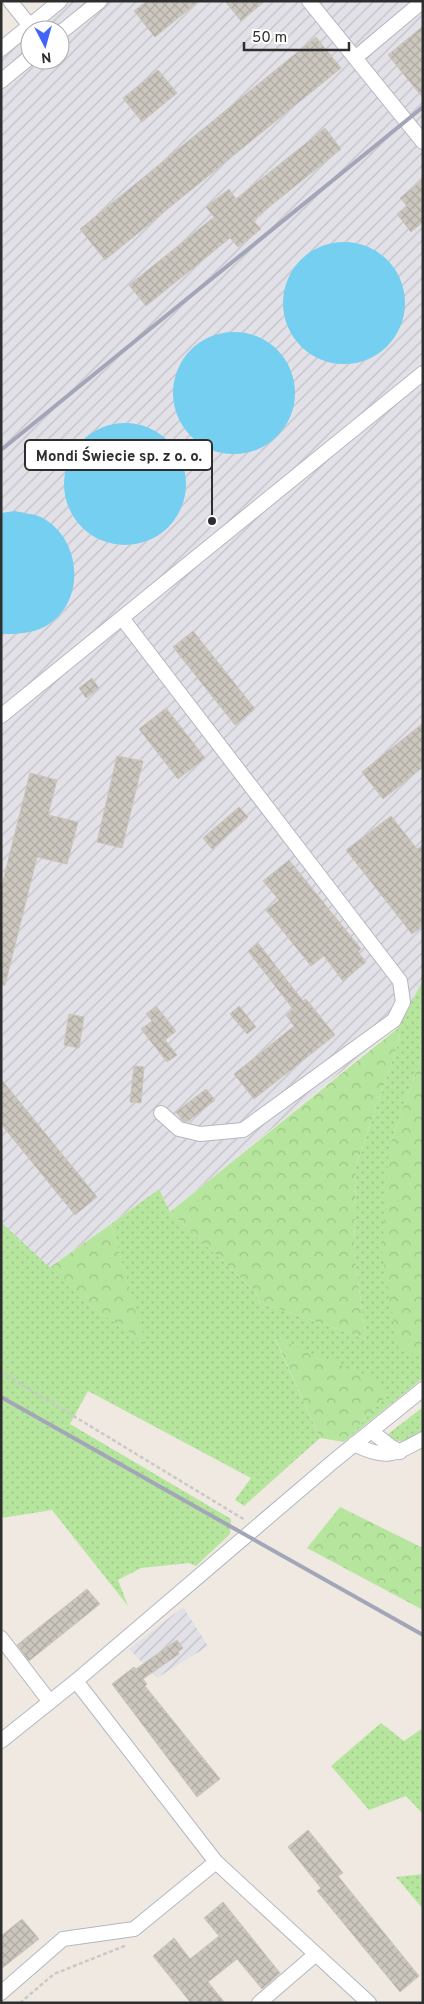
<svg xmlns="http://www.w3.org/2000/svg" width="424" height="2004" viewBox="0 0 424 2004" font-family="Overpass,sans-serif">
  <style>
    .industrial { fill: url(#industrial-furrows) }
    .green { fill: url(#green-dots) }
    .forest { fill: url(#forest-crowns) }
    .water { fill: #75cff0 }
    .building { fill: url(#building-cross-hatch); stroke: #cbc5ba }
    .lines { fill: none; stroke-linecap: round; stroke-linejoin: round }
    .minor-casing { stroke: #b4b7c1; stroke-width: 16 }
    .path { stroke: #c9c9c9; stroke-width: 2.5; stroke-dasharray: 4 2.5; stroke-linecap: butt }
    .minor { stroke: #fff; stroke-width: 14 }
    .rail { stroke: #a3a6b8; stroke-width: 4 }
    .leader { fill: none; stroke: #2e2e2e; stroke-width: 2 }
    .callout-dot { fill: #2e2e2e; stroke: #fff; stroke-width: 2 }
    .callout { fill: #fff; stroke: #2e2e2e; stroke-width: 2 }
    .callout-label { font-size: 15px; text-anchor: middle; font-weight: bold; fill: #2e2e2e }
  </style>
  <defs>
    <pattern id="industrial-furrows" width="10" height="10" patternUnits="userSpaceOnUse" patternTransform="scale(1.25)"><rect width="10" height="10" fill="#e3e1e8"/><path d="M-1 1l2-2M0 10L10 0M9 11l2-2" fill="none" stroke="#c3c1c7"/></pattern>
    <pattern id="green-dots" width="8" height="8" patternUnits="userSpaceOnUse" patternTransform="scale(1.25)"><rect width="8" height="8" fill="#b6e59e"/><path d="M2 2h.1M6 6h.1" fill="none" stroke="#9dc588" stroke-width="1.8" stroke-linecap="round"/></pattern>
    <pattern id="forest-crowns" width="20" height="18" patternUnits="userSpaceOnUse" patternTransform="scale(1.25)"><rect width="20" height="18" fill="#b6e59e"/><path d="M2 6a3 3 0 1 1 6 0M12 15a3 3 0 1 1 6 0" fill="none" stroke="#9dc588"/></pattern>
    <pattern id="building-cross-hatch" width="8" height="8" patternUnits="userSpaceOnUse" patternTransform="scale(1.25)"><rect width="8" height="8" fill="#cbc7bf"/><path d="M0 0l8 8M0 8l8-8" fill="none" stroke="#afaba4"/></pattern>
  </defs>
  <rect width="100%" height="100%" fill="#efe9e1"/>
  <path class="industrial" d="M71 1H423V983L400 1024 170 1212 159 1189 49 1268 1 1222V58L30 35V60H60V30H36Z
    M183 1607 208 1646 157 1678 129 1649Z"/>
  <path class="green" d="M422 982 423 1053 389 1147 421 1357 423 1356V1378L344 1442 388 1394 275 1339 320 1438 244 1506 235 1500 251 1478 88 1391 70 1424 231 1519 230 1534 196 1566 189 1563 141 1568 118 1580 128 1606 52 1510 1 1518V1222L91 1306 145 1343 111 1224 159 1189 170 1212 254 1290 259 1302 366 1339 354 1252 356 1166 400 1038 398 1028Z
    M423 1407V1431L405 1441H394L388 1434Z
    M381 1723 404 1741 423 1728V1814L406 1796 369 1810 331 1766Z
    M423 1874V1909L396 1877Z"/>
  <path class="forest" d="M398 1028 400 1038 356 1166 354 1252 366 1339 259 1302 254 1290 170 1212Z
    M423 1053V1356L421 1357 398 1347 382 1253 389 1147Z
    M111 1224 146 1344 91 1306 49 1268Z
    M275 1338 375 1379 388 1394 344 1442 320 1438Z
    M340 1507 423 1548V1610L307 1548Z"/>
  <path class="water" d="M283 303a61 61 0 1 1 122 0a61 61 0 1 1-122 0Z
    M173 393a61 61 0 1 1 122 0a61 61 0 1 1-122 0Z
    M64 484a61 61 0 1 1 122 0a61 61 0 1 1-122 0Z
    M15 511C23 513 34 514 41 517 82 538 87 602 46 626 31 634 17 634 1 634V513Z"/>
  <path class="building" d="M147 1H199L155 37 134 11Z
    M225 1H265L241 21Z
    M423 26V98L388 55Z
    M316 37 341 68 105 260 80 229Z
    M158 70 177 93 142 122 123 98Z
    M325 128 341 149 253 220 261 229 238 247 230 238 146 306 129 285 214 217 206 207 229 189 236 199Z
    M423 179V222L411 232 397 214 407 206 400 198Z
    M193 631 255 709 235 725 173 647Z
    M92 678 99 688 86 698 79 688Z
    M166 708 205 758 178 779 139 729Z
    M423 723V767L383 799 362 772Z
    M117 756 143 761 122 848 97 842Z
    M30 773 57 780 48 815 78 822 67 864 37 857 5 985H1V889Z
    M239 807 248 817 212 849 203 838Z
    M391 816 417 849 423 845V926L412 934 346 850Z
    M289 860 361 949 358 952 366 962 343 981 324 956 311 966 266 910 279 900 263 881Z
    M258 943 303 1001 306 999 335 1035 254 1099 234 1074 294 1026 286 1015 293 1009 248 951Z
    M156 1006 176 1031 165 1040 177 1055 167 1062 141 1029 152 1021 146 1014Z
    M239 1006 256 1027 247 1034 230 1014Z
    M69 1014 84 1017 79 1048 64 1045Z
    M134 1066 144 1067 141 1103 130 1102Z
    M1 1079 97 1197 75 1215 1 1124Z
    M206 1089 215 1100 187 1122 183 1121 176 1112Z
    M87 1589 100 1604 29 1661 17 1645Z
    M177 1640 183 1648 178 1652 179 1654 143 1679 147 1684 145 1686 220 1779 197 1797 112 1684 134 1667 136 1669Z
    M308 1830 343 1873 338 1876 419 1976 400 1992 317 1891 321 1888 288 1847Z
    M223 1902 280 1973 262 1989 237 1959 208 1982 225 2003H191L153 1956 174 1938 190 1959 219 1936 204 1918Z
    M22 1919 39 1939 1 1969V1936Z"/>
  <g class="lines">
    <defs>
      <path id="minor" d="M10 1 30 26
        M309 1 423 142
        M60 33 100 1
        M1 49 60 1
        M355 58 423 1
        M1 81 30 57
        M122 618 400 981 403 1002 394 1020 243 1130 200 1134 179 1129 161 1113
        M1 716 423 373
        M371 1431 390 1446 400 1452
        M354 1444C385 1460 394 1455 423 1439
        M1 1638 50 1702
        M1 1741 76 1681 335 1460 423 1389
        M216 1862 369 2003
        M1 1993 63 1939 134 1929 216 1862 76 1681
        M259 2003 316 1954"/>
    </defs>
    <use href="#minor" class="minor-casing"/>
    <path class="path" d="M1 1372 245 1520
      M20 2003 54 1974 127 1945"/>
    <use href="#minor" class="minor"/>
    <path class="rail" d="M1 450 423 107
      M1 1397 423 1635"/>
  </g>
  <path class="leader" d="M212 521L212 455"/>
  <circle class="callout-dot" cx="212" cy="521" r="5"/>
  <rect class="callout" x="25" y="440" width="187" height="30" rx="5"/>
  <g class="callout-label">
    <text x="119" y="461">Mondi Świecie sp. z o. o.</text>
  </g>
  <rect width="424" height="2004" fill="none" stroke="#2e2e2e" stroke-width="5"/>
  <g transform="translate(45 45) rotate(174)"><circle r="24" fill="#ffffff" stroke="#ababab"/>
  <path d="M0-4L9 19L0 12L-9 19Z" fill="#4264fb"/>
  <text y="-8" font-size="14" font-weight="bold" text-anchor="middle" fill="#2e2e2e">N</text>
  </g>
  <path d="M244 42v8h105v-8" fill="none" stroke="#2e2e2e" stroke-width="2.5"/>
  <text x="252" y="42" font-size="15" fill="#2e2e2e" stroke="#ffffff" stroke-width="4" paint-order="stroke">50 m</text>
</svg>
